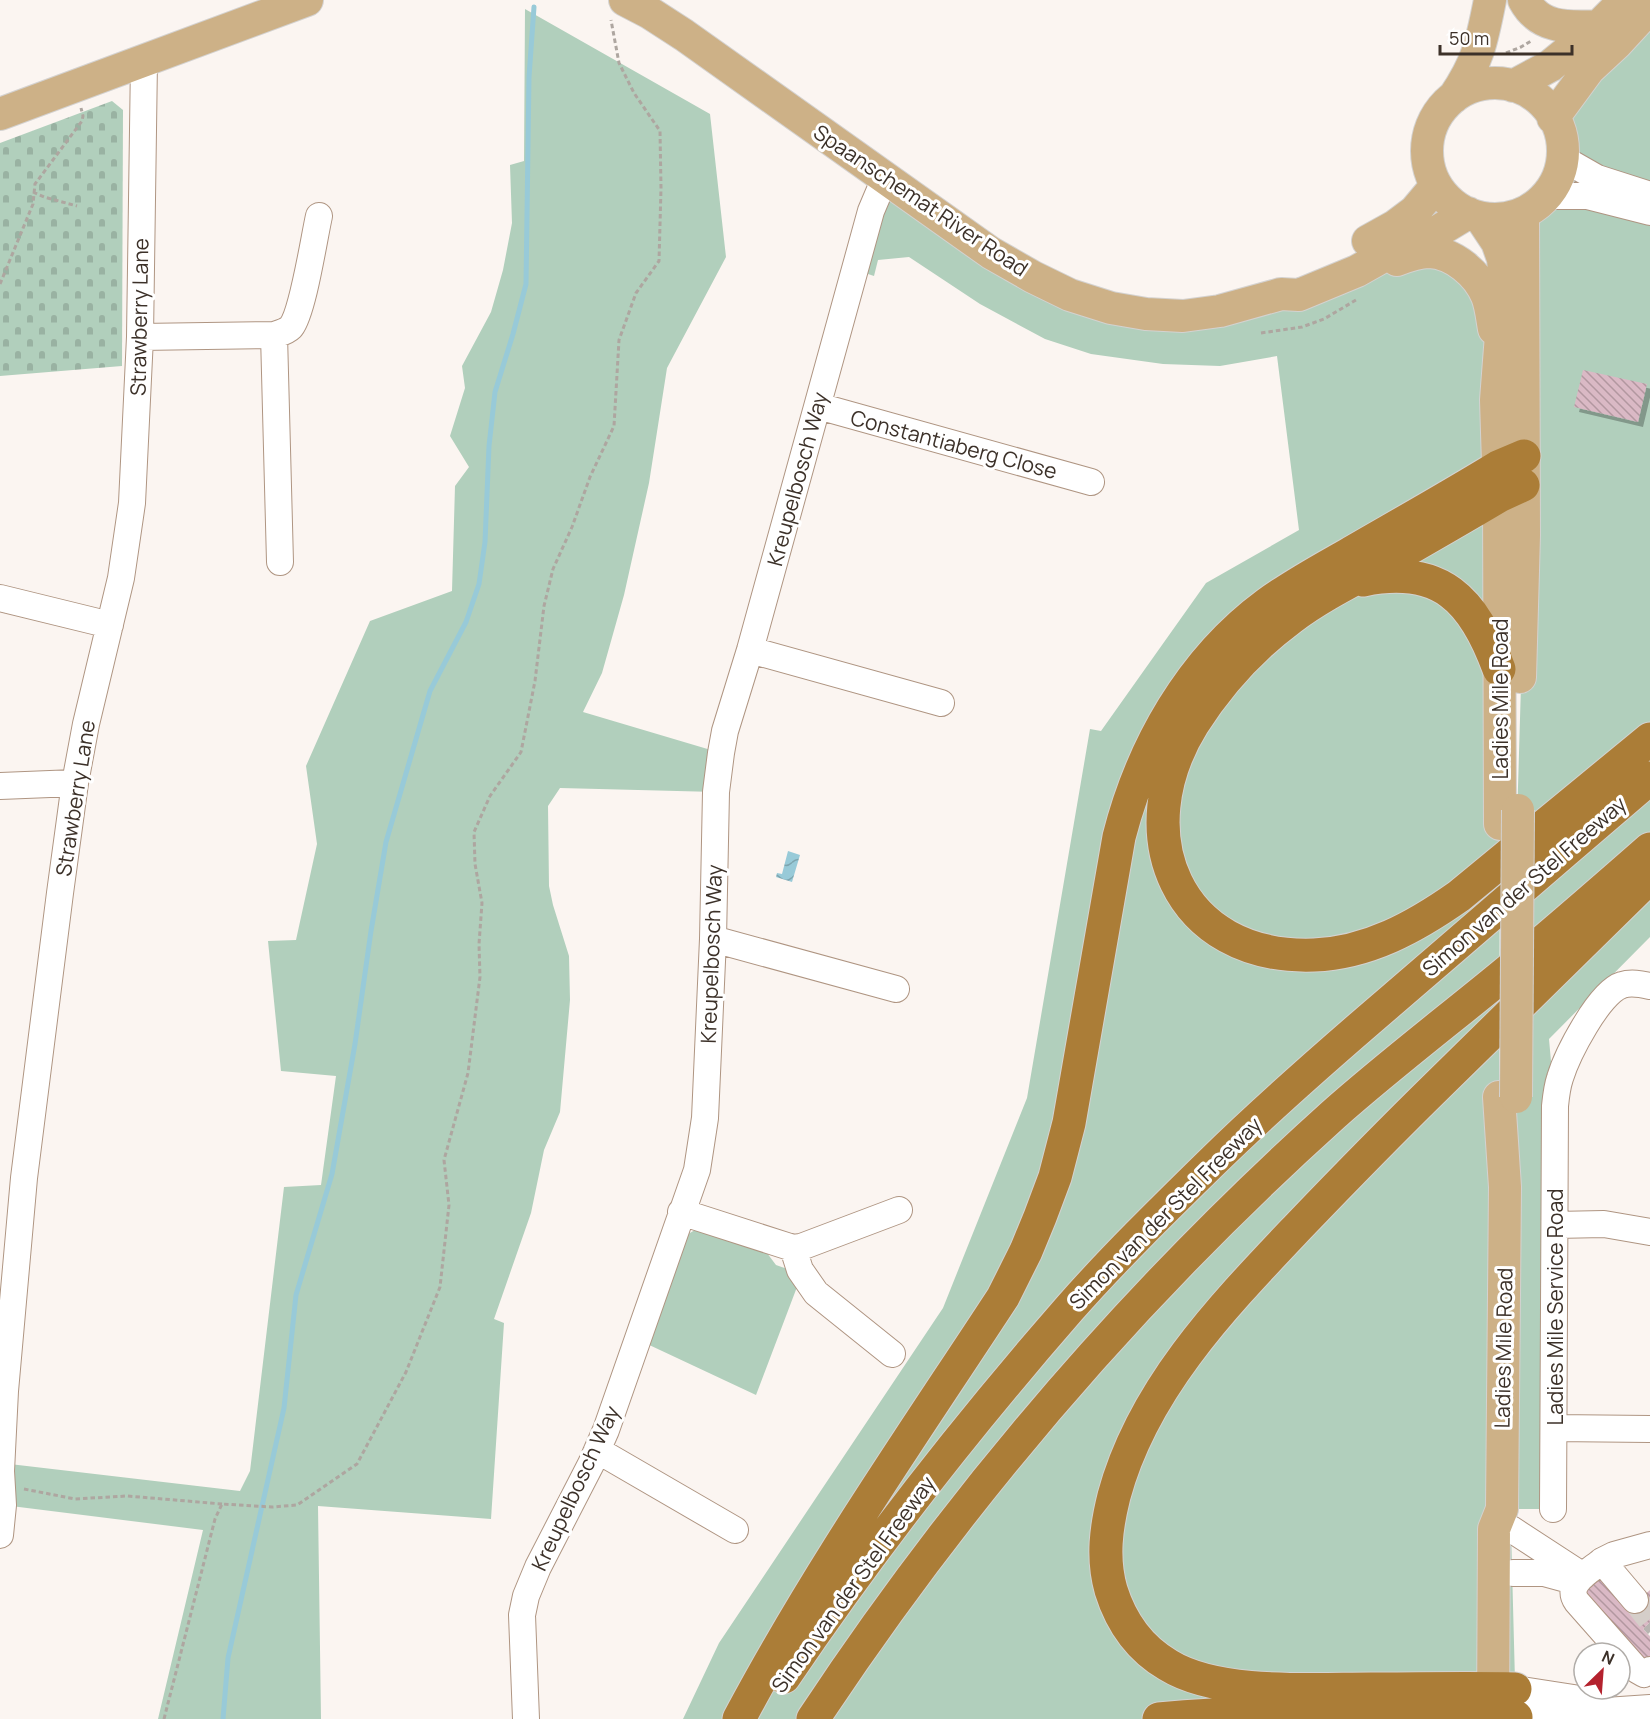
<svg xmlns="http://www.w3.org/2000/svg" width="1650" height="1719" viewBox="0 0 1650 1719" font-family="Manrope,sans-serif">
  <style>
    .green { fill: #b1cfbc }
    .cemetery { fill: url(#cemetery-stones) }
    .water { fill: url(#water-waves) }
    .lines { fill: none; stroke-linecap: round; stroke-linejoin: round }
    .stream { stroke: #98cad8; stroke-width: 5 }
    .building { fill: url(#building-back-hatch); filter: url(#shadow) }
    .minor-tunnel { stroke: #d5cec9; stroke-width: 26; stroke-dasharray: 26 13; stroke-linecap: butt }
    .minor-casing { stroke: #af9582; stroke-width: 28 }
    .major-casing { stroke: #d4d2d0; stroke-width: 34 }
    .highway-casing { stroke: #d4d2d0; stroke-width: 35 }
    .path { stroke: #aea6a0; stroke-width: 3; stroke-dasharray: 4.5 3; stroke-linecap: butt }
    .minor { stroke: #fff; stroke-width: 26 }
    .major { stroke: #cdb187; stroke-width: 32 }
    .highway { stroke: #ab7d37; stroke-width: 33 }
    .major-bridge-casing { stroke: #d4d2d0; stroke-width: 34; stroke-linecap: butt }
    .major-bridge { stroke: #cdb187; stroke-width: 32 }
    .labels { text-anchor: middle; dominant-baseline: central; stroke-width: 6; stroke-linejoin: round; paint-order: stroke }
    .street-label { font-size: 21px; fill: #3c3129; stroke: #fff }
  </style>
  <defs>
    <pattern id="cemetery-stones" width="16" height="16" patternUnits="userSpaceOnUse" patternTransform="scale(1.5)"><rect width="16" height="16" fill="#b1cfbc"/><path d="M2 7V4a2 2 0 0 1 4 0v3zM10 15v-3a2 2 0 0 1 4 0v3z" fill="#99b2a2"/></pattern>
    <pattern id="water-waves" width="16" height="10" patternUnits="userSpaceOnUse" patternTransform="scale(1.5)"><rect width="16" height="10" fill="#98cad8"/><path d="M0 5q4-4 8 0t8 0" fill="none" stroke="#7da5af"/></pattern>
    <pattern id="building-back-hatch" width="6" height="6" patternUnits="userSpaceOnUse" patternTransform="scale(1.5)"><rect width="6" height="6" fill="#dab9c5"/><path d="M-1 5l2 2M0 0l6 6M5-1l2 2" fill="none" stroke="#b297a0"/></pattern>
    <filter id="shadow"><feDropShadow dx="5" dy="5" stdDeviation="0" flood-color="#0004"/></filter>
  </defs>
  <rect width="100%" height="100%" fill="#fbf5f1"/>
  <path class="green" d="M1650 7V937L1549 1039 1555 1106 1553 1509H1503L1511 1529 1516 1719H683L719 1643 943 1308 1027 1098 1090 729 1101 731 1206 583 1299 530 1277 356 1220 366 1163 364 1091 354 1045 339 980 304 909 257 878 260 874 276 856 270 879 194 991 253 1146 314 1418 253 1487 297 1500 824 1499 1097 1505 1182C1517 857 1525 531 1535 206 1558 184 1566 161 1559 130Z
    M525 9 710 114 726 257 667 368 649 483 624 595 602 673 583 712 721 753 716 792 560 788 548 806 549 886 553 905 569 956 570 1000 560 1112 544 1150 531 1213 494 1319 504 1323 491 1519 318 1506 321 1719H158L203 1530 3 1505 1 1463 240 1491 250 1471 284 1187 321 1185 336 1076 281 1071 268 941 296 940 317 844 306 766 370 621 452 591 455 486 469 467 450 436 465 388 462 366 491 312 503 270 512 223 510 165 524 161Z
    M695 1230H702L767 1253 776 1265 793 1271 802 1284 797 1287 756 1395 645 1343 683 1237Z"/>
  <path class="cemetery" d="M112 101 123 110 122 366 0 376V143Z"/>
  <path class="water" d="M788 851 800 855 792 882 776 877 777 873 782 874Z"/>
  <g class="lines">
    <path class="stream" d="M223 1719 228 1658 284 1408 296 1295 332 1174 355 1044 371 931 386 842 430 691 466 622 479 584 485 542 489 446 495 392 513 334 526 284 529 77 534 7"/>
  </g>
  <path class="building" d="M1583 370 1647 384 1638 422 1574 407Z
    M1597 1575 1627 1610 1650 1590V1622L1643 1629 1650 1637V1656L1644 1661 1582 1588Z"/>
  <g class="lines">
    <path class="minor-tunnel" d="M1635 1600 1650 1619"/>
    <defs>
      <path id="minor" d="M1562 158 1597 178 1650 195
        M1545 196H1587L1650 212
        M274 335 280 562
        M140 337 274 335C280 333 286 332 291 327 303 312 314 238 319 216
        M818 406 1091 482
        M0 598 110 625
        M750 650 941 703
        M0 786 75 783
        M713 939 896 989
        M681 1212 793 1248 801 1247 899 1210
        M1555 1225 1604 1224 1650 1232
        M793 1248 800 1270 816 1293 892 1354
        M1554 1428 1650 1429
        M597 1450 735 1530
        M1553 1509 1555 1106C1556 1096 1557 1087 1560 1078 1567 1055 1599 992 1622 985 1631 982 1641 984 1650 986
        M1511 1529 1583 1576
        M0 1535 3 1505 1 1471 5 1391 24 1178 60 893 75 783 86 724 121 578 132 503 140 337 144 61
        M1602 1561 1614 1555 1650 1545
        M1513 1573H1544L1577 1582
        M1635 1600 1602 1561C1590 1571 1564 1584 1577 1602L1637 1670 1644 1674 1650 1670
        M1515 1689 1593 1701
        M1516 1717 1650 1708
        M526 1719 522 1615 526 1596 538 1567 591 1464 606 1430 697 1170 705 1118 713 939 716 792 721 753 725 731 750 650 871 211 885 178"/>
      <path id="major" d="M625 0 650 13 684 35 991 253 1033 277 1070 295 1111 308 1146 314 1183 316 1220 311 1281 294 1299 295 1357 271 1412 240 1435 233 1468 213
        M1524 0C1540 30 1570 27 1599 26
        M1427 151a68 68 0 1 1 136 0a68 68 0 1 1-136 0Z
        M1513 86 1550 66 1599 26 1625 0
        M1454 97C1478 62 1482 41 1490 0
        M0 114 307 0
        M1553 118 1589 69 1617 43 1650 7
        M1481 218 1497 242 1503 259 1505 283 1496 400 1499 496 1500 824
        M1368 241 1395 226 1415 211 1436 186
        M1397 260C1407 256 1418 252 1429 252 1454 253 1478 274 1487 296 1491 306 1492 318 1494 329
        M1520 677 1524 535 1523 213
        M1493 1716 1494 1529 1502 1509 1505 1187 1499 1097"/>
      <path id="highway" d="M1523 485 1499 496C1457 521 1415 545 1373 569 1345 584 1316 599 1291 618 1252 647 1219 683 1193 724 1125 833 1176 960 1314 955 1368 953 1415 927 1459 896L1650 739
        M1363 580C1441 564 1474 600 1499 669
        M784 1677C871 1548 967 1426 1069 1309 1113 1259 1162 1211 1210 1164 1268 1107 1330 1053 1392 1000 1478 925 1564 852 1650 778
        M1515 1689C1467 1688 1419 1689 1371 1689 1313 1689 1218 1696 1168 1665 1139 1648 1121 1622 1111 1590 1102 1558 1106 1528 1114 1496 1143 1388 1224 1305 1299 1226 1345 1178 1391 1131 1439 1084 1509 1015 1580 946 1650 877
        M739 1719C817 1572 912 1436 1003 1297L1026 1251 1040 1217 1055 1177 1069 1123 1119 837C1142 747 1191 660 1267 604 1293 585 1321 570 1349 554 1399 525 1449 497 1498 467L1524 456
        M813 1719C960 1497 1134 1294 1333 1115 1387 1067 1446 1022 1502 976 1552 935 1601 892 1650 849
        M1159 1719C1278 1706 1397 1719 1516 1717"/>
    </defs>
    <use href="#minor" class="minor-casing"/>
    <use href="#major" class="major-casing"/>
    <use href="#highway" class="highway-casing"/>
    <path class="path" d="M1506 53 1521 47 1531 41
      M33 192 44 197 77 206
      M0 284 33 204 35 184 82 121 83 116 81 108
      M1261 333 1302 327 1324 319 1356 300
      M24 1489 75 1499 127 1496 222 1504
      M164 1719 215 1519 222 1504 272 1507 297 1505 357 1464 406 1372 440 1287 449 1205 444 1160 468 1073 480 977 479 944 482 903 475 864 474 832 490 796 521 752 535 681 544 606 553 569 572 527 590 477 614 426 619 340 636 293 659 261 661 188 660 131 634 93 619 63 611 20"/>
    <use href="#minor" class="minor"/>
    <use href="#major" class="major"/>
    <use href="#highway" class="highway"/>
    <defs>
      <path id="major-bridge" d="M1516 1097 1518 810"/>
    </defs>
    <use href="#major-bridge" class="major-bridge-casing"/>
    <use href="#major-bridge" class="major-bridge"/>
  </g>
  <g class="labels">
    <g class="street-label">
      <text transform="translate(921 200) rotate(34)">Spaanschemat River Road</text>
      <text transform="translate(139 317) rotate(-89)">Strawberry Lane</text>
      <text transform="translate(954 444) rotate(15)">Constantiaberg Close</text>
      <text transform="translate(797 479) rotate(-75)">Kreupelbosch Way</text>
      <text transform="translate(1500 699) rotate(-90)">Ladies Mile Road</text>
      <text transform="translate(75 798) rotate(-81)">Strawberry Lane</text>
      <text transform="translate(1524 886) rotate(-41)">Simon van der Stel Freeway</text>
      <text transform="translate(711 954) rotate(-88)">Kreupelbosch Way</text>
      <text transform="translate(1165 1213) rotate(-45)">Simon van der Stel Freeway</text>
      <text transform="translate(1555 1307) rotate(-90)">Ladies Mile Service Road</text>
      <text transform="translate(1503 1348) rotate(-89)">Ladies Mile Road</text>
      <text transform="translate(575 1488) rotate(-65)">Kreupelbosch Way</text>
      <text transform="translate(853 1584) rotate(-54)">Simon van der Stel Freeway</text>
    </g>
  </g>
  <g transform="translate(1602 1671) rotate(25)"><circle r="28" fill="#ffffff" stroke="#b1ada9" stroke-width="1.5"/>
  <path d="M0-4.5L10 22L0 15L-10 22Z" fill="#b4222e"/>
  <text y="-9" font-size="16" font-weight="bold" text-anchor="middle" fill="#3c3129">N</text>
  </g>
  <path d="M1440 45v9h132v-9" fill="none" stroke="#3c3129" stroke-width="3"/>
  <text x="1449" y="45" font-size="18" fill="#3c3129" stroke="#ffffff" stroke-width="4.5" paint-order="stroke">50 m</text>
</svg>
